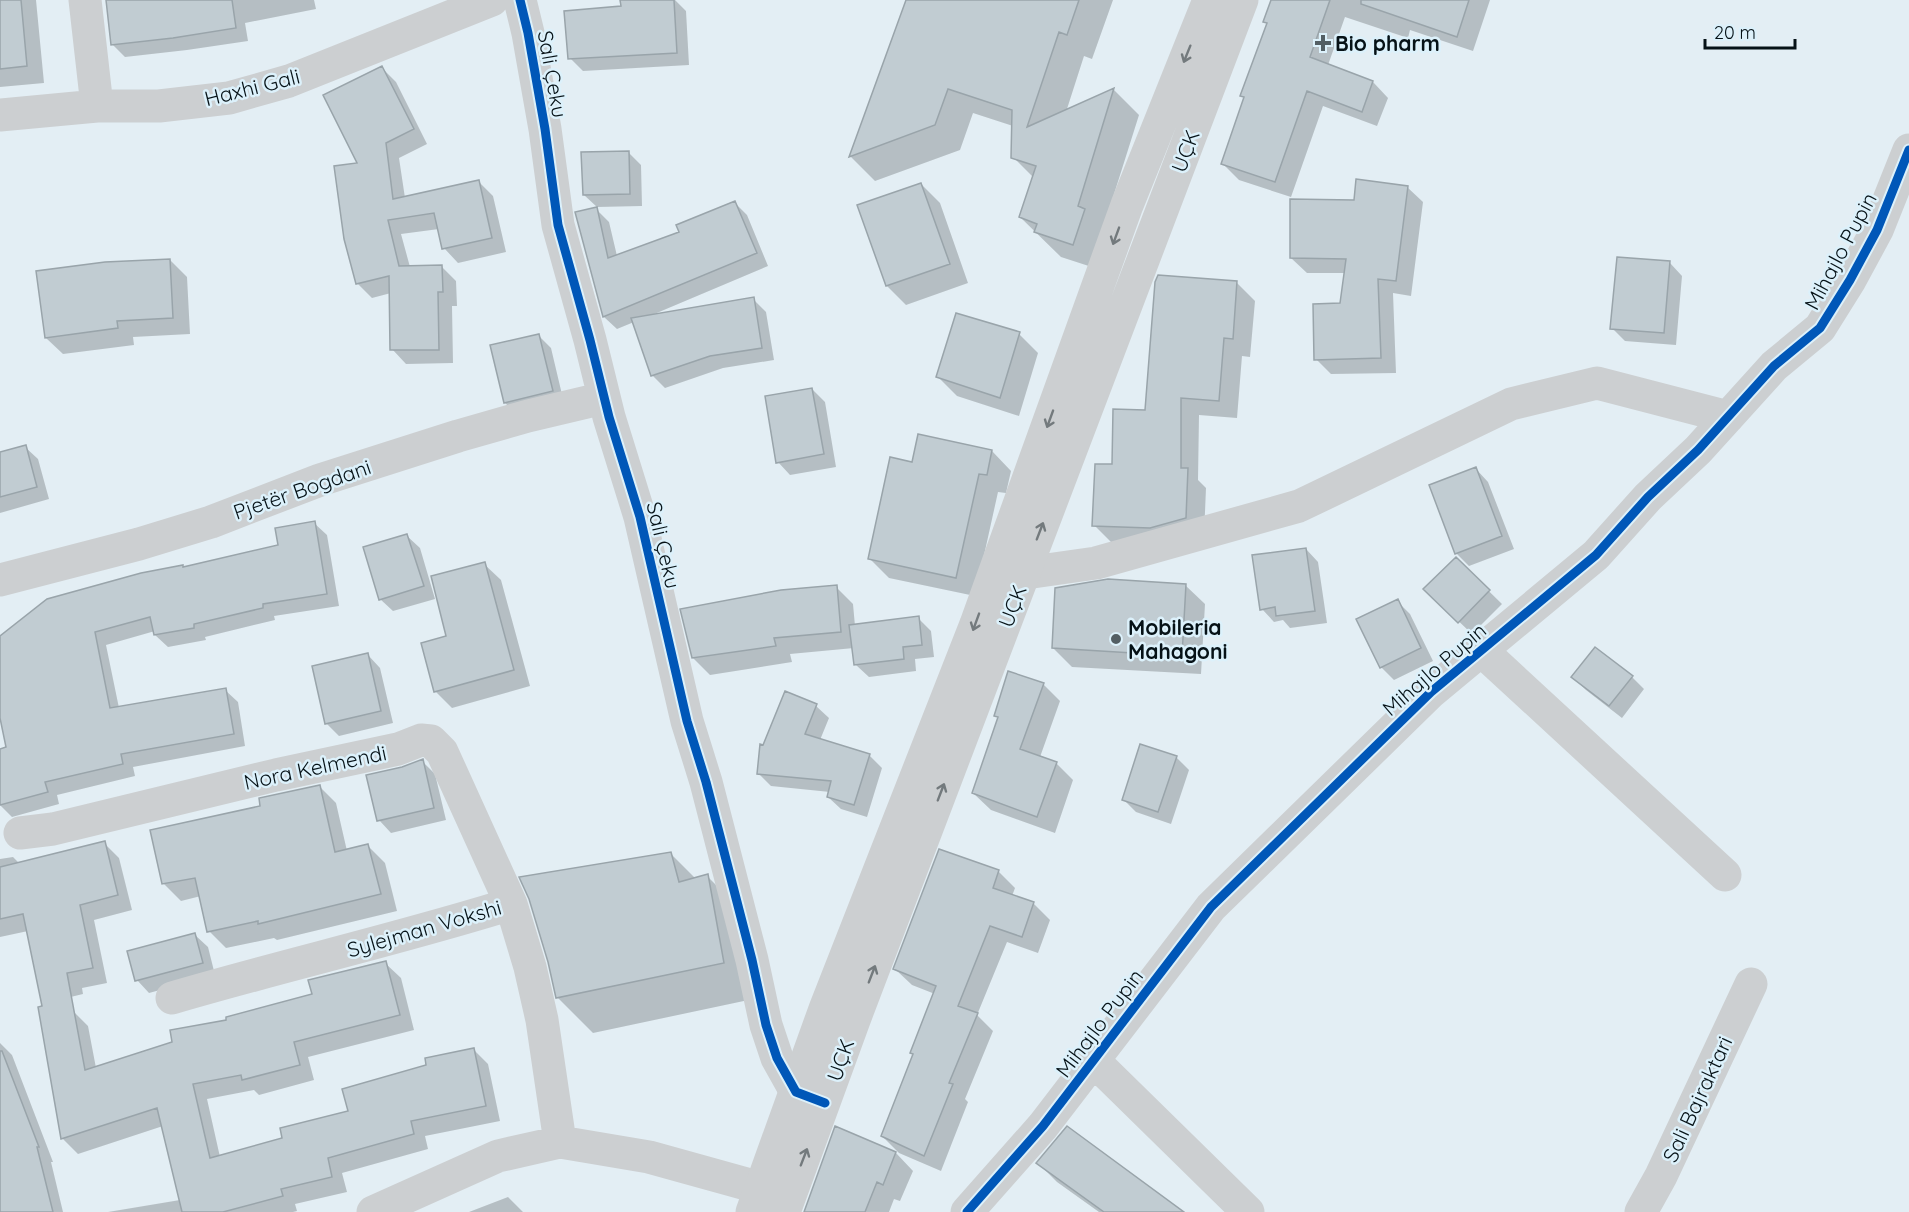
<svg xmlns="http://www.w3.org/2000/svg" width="1909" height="1212" viewBox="0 0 1909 1212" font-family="Quicksand,sans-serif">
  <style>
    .shadow { fill: #0003 }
    .building { fill: #c1ccd2; stroke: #99a4aa; stroke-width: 1.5 }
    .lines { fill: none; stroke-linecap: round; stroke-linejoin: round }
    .street { stroke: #cccfd1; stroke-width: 33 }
    .secondary { stroke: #cccfd1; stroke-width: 33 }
    .cycleway-casing { stroke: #dcf1fb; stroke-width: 13 }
    .cycleway { stroke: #0057b8; stroke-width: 9 }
    .oneway { stroke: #737a7d }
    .poi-dot { fill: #535f64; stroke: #dcf1fb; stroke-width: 2 }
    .labels { text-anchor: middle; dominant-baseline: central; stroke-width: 5; stroke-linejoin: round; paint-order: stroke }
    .poi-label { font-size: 21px; font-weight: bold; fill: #061217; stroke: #dcf1fb; text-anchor: start }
    .street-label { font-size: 21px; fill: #061217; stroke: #dcf1fb }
  </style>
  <rect width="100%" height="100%" fill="#e3eef4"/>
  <path class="shadow" d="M0 0H36L44 83 0 87Z
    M108 0H314L316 9 245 23 248 41 187 50 125 57 112 44Z
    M649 0H675L686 11 689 65 583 71 570 58 622 7Z
    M907 0H1113L1092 59 1084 56 1066 112 1114 90 1139 115 1103 229 1098 269 1061 257 1020 217 1034 178 1013 157V126L973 113 960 150 875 181 851 157Z
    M1273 0H1490L1473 51 1410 30 1408 38 1345 17 1328 65 1373 82 1388 98 1377 126 1323 106 1291 197 1239 180 1223 164 1245 98 1242 95 1268 25 1265 22Z
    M382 68 396 82 427 144 399 158 405 198 478 181 493 196 506 252 458 263 444 248 439 229 401 234 410 267H442L456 281 457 306H452L453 363 406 364 392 349 391 293 372 298 357 283 359 164Z
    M628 152 641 165 642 206 597 207 584 195Z
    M921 184 940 203 968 283 906 305 887 286Z
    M1407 187 1423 202 1411 296 1393 293 1396 373 1331 374 1316 359 1342 305 1346 273H1307L1291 258 1355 201Z
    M734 202 747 215 768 266 652 315 753 299 766 312 774 360 723 368 665 388 652 375 634 322 617 329 604 317 577 213 596 209 609 222 617 256 681 233Z
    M170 260 187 277 190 334 133 337 134 345 63 354 46 338Z
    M1670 263 1682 276 1676 345 1625 341 1612 328Z
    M1237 283 1255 301 1250 357 1242 356 1237 418 1199 415 1198 480 1206 488 1204 536 1112 543 1094 525 1114 466 1147 411Z
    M1019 334 1038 353 1019 416 957 396 938 377Z
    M539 336 551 348 564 403 518 415 505 403Z
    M812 389 825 402 836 467 790 475 778 462Z
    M25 447 38 459 49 499 0 513V454Z
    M992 451 1011 471 1006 493 998 492 975 596 889 578 870 559 913 464Z
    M1476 469 1488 482 1514 549 1469 566 1456 553Z
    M314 523 327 535 339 606 274 616 275 620 205 637 206 640 168 647 155 635V631L106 645 119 708 225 690 238 702 245 746 133 767 135 776 57 795 59 804 12 817 0 805V750L7 748 0 711V638L183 568 280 546Z
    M407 536 420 548 435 599 393 611 380 599Z
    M1306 549 1318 562 1327 623 1290 628 1283 620 1274 622 1262 609Z
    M1456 559 1502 604 1472 634 1425 589Z
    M484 564 501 580 530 686 452 708 435 691 448 637Z
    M1185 585 1205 604 1201 674 1072 667 1053 648Z
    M836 587 853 604 855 626 918 618 931 631 934 657 915 659 916 671 869 677 856 665 854 648 790 654 792 662 710 675 693 658Z
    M1397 601 1410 614 1433 661 1394 680 1381 667Z
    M368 655 380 668 393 723 339 736 326 723Z
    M1573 677H1632L1644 689 1622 718 1586 690Z
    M1043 684 1060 701 1040 757 1056 763 1073 780 1055 833 991 810 973 793 999 719 996 715Z
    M816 706 829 718 820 740 869 755 882 768 867 817 841 809 828 797 830 792 771 786 758 773 764 746Z
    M1176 757 1189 770 1171 824 1136 812 1123 799Z
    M422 761 435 774 446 820 391 833 379 820 403 769Z
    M319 786 336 803 347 851 368 846 385 863 397 911 277 940 274 938 226 948 209 931 201 896 181 901 164 884 152 831 262 807Z
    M104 843 119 858 132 910 94 920 107 983 82 988 83 994 54 1001 28 931 0 937V859L13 857 20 864Z
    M670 853 696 879 707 876 742 911 758 998 593 1033 558 998Z
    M998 871 1015 888 1012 896 1033 903 1050 920 1038 953 1007 942 977 1015 993 1031 965 1099 968 1102 941 1171 899 1153 882 1136 914 1054 935 994 912 985 895 969Z
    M195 935 208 947 215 975 149 993 137 980Z
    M385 963 401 978 414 1030 308 1057 314 1080 259 1095 254 1090 207 1099 220 1157 284 1140 350 1112 428 1066 473 1049 488 1064 500 1121 425 1136 428 1149 342 1173 347 1192 295 1204 297 1211 293 1212H108L180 1200 163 1126 78 1154 63 1139 42 1023 73 1011 88 1026 96 1068 174 1043 228 1021 314 995Z
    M0 1043 12 1055 53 1162H51L63 1212H5L0 1203Z
    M836 1128 896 1153 913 1171 900 1201 894 1199 889 1212H806Z
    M1038 1163 1181 1212H1099L1057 1182Z
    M508 1197 523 1212H469Z"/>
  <path class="building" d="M0 0H21L27 66 0 69Z
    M106 0H232L236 28 173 38 111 45Z
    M620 0H674L677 53 568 59 564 11 621 6Z
    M906 0H1079L1067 35 1059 32 1027 127 1114 88 1078 206 1085 209 1073 245 1034 232 1037 224 1019 217 1036 166 1011 158 1012 110 948 89 935 125 849 157Z
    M1271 0H1330L1310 57 1373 81 1362 112 1307 91 1275 182 1221 164 1244 97 1240 96 1267 23 1263 22Z
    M1361 0H1469L1457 37 1361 4Z
    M382 66 414 129 386 143 393 199 479 180 492 238 442 249 434 213 388 220 399 266 442 265 443 292H438L439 350H390L389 276 356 284 344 239 334 166 357 163 323 95Z
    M629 151 630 194 583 195 581 152Z
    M1356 179 1408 186 1396 281 1378 279 1381 358 1314 360 1313 304 1340 303 1346 259 1290 258V199L1354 200Z
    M921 183 950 264 886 286 857 205Z
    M735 201 757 253 603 317 575 212 597 207 608 258 679 232 676 225Z
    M1617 257 1670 261 1664 333 1610 329Z
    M170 259 173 318 117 321 118 328 45 338 36 271 105 262Z
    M1158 275 1237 281 1233 339 1224 338 1219 401 1181 398V468H1188L1186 518 1150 528 1092 526 1095 464H1112L1113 409 1145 410 1155 282Z
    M754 297 762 348 710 356 651 376 631 318Z
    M956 313 1020 332 1000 398 936 377Z
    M539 334 553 391 504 403 490 345Z
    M812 388 824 454 776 463 765 396Z
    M918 434 992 450 987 475 979 474 956 578 868 559 890 457 912 462Z
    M26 445 37 487 0 497V452Z
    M1476 467 1502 536 1455 554 1429 485Z
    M315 521 327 594 263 604V608L194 624V628L154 635 150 617 95 632 110 708 226 688 234 734 121 754 123 764 45 782 48 792 0 805V749L6 747 0 718V636L47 599 141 573 183 565V567L278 545 275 528Z
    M407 534 424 586 379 600 363 547Z
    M1306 548 1315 611 1276 616 1275 607 1260 610 1252 555Z
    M1456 557 1490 590 1458 623 1423 589Z
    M485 562 514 670 434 692 421 643 446 636 431 576Z
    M1108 579 1186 584 1182 656 1052 648 1055 588Z
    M837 585 841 632 774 638 776 646 692 658 680 609 781 590Z
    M1398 599 1421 648 1380 668 1356 619Z
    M919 616 922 645 903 647 904 659 854 665 849 625Z
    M1595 647 1633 676 1609 706 1571 677Z
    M368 653 381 711 325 724 312 666Z
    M1008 671 1044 683 1020 749 1057 762 1037 817 972 793 998 717 994 716Z
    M785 691 817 704 805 734 870 754 854 805 827 797 831 781 757 774 760 744 763 745Z
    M1140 744 1177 756 1158 812 1122 800Z
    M423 759 434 808 377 821 366 775 402 767Z
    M320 785 335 852 368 844 381 894 258 924V921L207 932 195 878 162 884 150 830 260 806 259 798Z
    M105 841 118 895 80 905 93 968 67 973 85 1070 172 1042 170 1030 226 1020V1017L312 994 308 980 386 961 400 1015 294 1042 300 1065 242 1080 241 1075 193 1084 210 1158 282 1138 280 1128 348 1111 342 1089 426 1065 425 1058 474 1048 486 1106 411 1121 414 1134 328 1158 332 1177 281 1189 283 1196 223 1212H182L157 1108 61 1139 38 1007 42 1006 23 914 0 919V867Z
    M939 849 999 870 993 888 1034 902 1022 937 990 926 958 1006 978 1013 949 1083 953 1084 924 1156 881 1136 913 1054 910 1053 936 986 893 969Z
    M671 852 679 882 708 874 724 963 556 998 548 962 529 899 519 877Z
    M195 933 203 963 135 981 127 951Z
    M0 1051H2L39 1147H37L53 1212H0Z
    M835 1126 896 1152 883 1185 877 1182 865 1212H804Z
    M1067 1126 1184 1212H1104L1036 1163Z"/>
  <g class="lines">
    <path class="street" d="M85 0 97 106
      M520 0 528 33 545 129 558 225 590 340 609 417 640 517 687 721 706 782 752 960 766 1025 777 1058 796 1092 816 1100
      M0 115 97 106H159L229 98 289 81 492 0
      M998 577 1096 563 1299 506 1511 404 1597 383 1728 417
      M0 580 139 544 211 522 320 480 458 436 528 416 604 398
      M1481 650 1725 875
      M20 833 53 829 276 775 398 749 421 740 431 741 442 752 511 904
      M172 998C284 965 399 939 511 904L530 967 542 1020 560 1142
      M1093 1060 1248 1212
      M373 1212 498 1156 560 1142 649 1157 761 1188 788 1198
      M967 1212 1043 1126 1211 907 1431 692 1596 555 1648 497 1698 450 1774 366 1820 328 1850 280 1877 230 1909 150
      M1641 1212 1661 1176 1751 984"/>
    <path class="secondary" d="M752 1212 825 1009 976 624 1127 205 1209 0
      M784 1212 854 1020 1242 0"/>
    <defs>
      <path id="cycleway" d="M520 0 528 33 545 129 558 225 590 340 609 417 640 517 687 721 706 782 752 960 766 1025 777 1058 796 1092 825 1103
        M967 1212 1043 1126 1211 907 1431 692 1596 555 1648 497 1698 450 1774 366 1820 328 1850 280 1877 230 1909 150"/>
    </defs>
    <use href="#cycleway" class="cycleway-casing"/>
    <use href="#cycleway" class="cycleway"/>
  </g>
  <defs><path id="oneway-shaft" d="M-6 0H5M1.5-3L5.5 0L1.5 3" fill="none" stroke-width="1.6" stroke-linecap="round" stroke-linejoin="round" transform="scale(1.5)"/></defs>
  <g class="oneway">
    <use href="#oneway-shaft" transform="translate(1187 54) rotate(112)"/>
    <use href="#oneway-shaft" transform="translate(1116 236) rotate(110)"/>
    <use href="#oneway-shaft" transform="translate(1050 419) rotate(110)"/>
    <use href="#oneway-shaft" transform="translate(1040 531) rotate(-69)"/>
    <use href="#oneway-shaft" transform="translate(976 622) rotate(110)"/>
    <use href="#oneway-shaft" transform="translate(941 792) rotate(-69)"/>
    <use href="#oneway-shaft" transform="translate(872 974) rotate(-69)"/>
    <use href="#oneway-shaft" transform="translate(804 1157) rotate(-69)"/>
  </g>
  <g class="poi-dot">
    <path d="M1320 34h6v6h6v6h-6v6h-6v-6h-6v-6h6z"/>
    <circle cx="1116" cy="639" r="6"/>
  </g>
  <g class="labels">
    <g class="poi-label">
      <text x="1335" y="43">Bio pharm</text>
      <text x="1128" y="627">Mobileria<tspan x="1128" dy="24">Mahagoni</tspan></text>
    </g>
    <g class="street-label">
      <text transform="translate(553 74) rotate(80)">Sali Çeku</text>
      <text transform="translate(252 87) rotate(-14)">Haxhi Gali</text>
      <text transform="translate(1185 151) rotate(-69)">UÇK</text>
      <text transform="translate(1840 251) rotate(-62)">Mihajlo Pupin</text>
      <text transform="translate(302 489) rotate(-19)">Pjetër Bogdani</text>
      <text transform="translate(664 545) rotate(77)">Sali Çeku</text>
      <text transform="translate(1012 606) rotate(-69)">UÇK</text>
      <text transform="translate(1434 669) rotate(-41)">Mihajlo Pupin</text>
      <text transform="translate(315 767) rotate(-12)">Nora Kelmendi</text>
      <text transform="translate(424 928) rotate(-16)">Sylejman Vokshi</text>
      <text transform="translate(1099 1023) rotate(-53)">Mihajlo Pupin</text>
      <text transform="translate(840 1060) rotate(-71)">UÇK</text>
      <text transform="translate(1697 1099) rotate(-65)">Sali Bajraktari</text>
    </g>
  </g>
  <path d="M1705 39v9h90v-9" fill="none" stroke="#061217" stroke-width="3"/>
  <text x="1714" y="39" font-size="18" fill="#061217" stroke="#dcf1fb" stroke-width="4.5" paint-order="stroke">20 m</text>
</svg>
